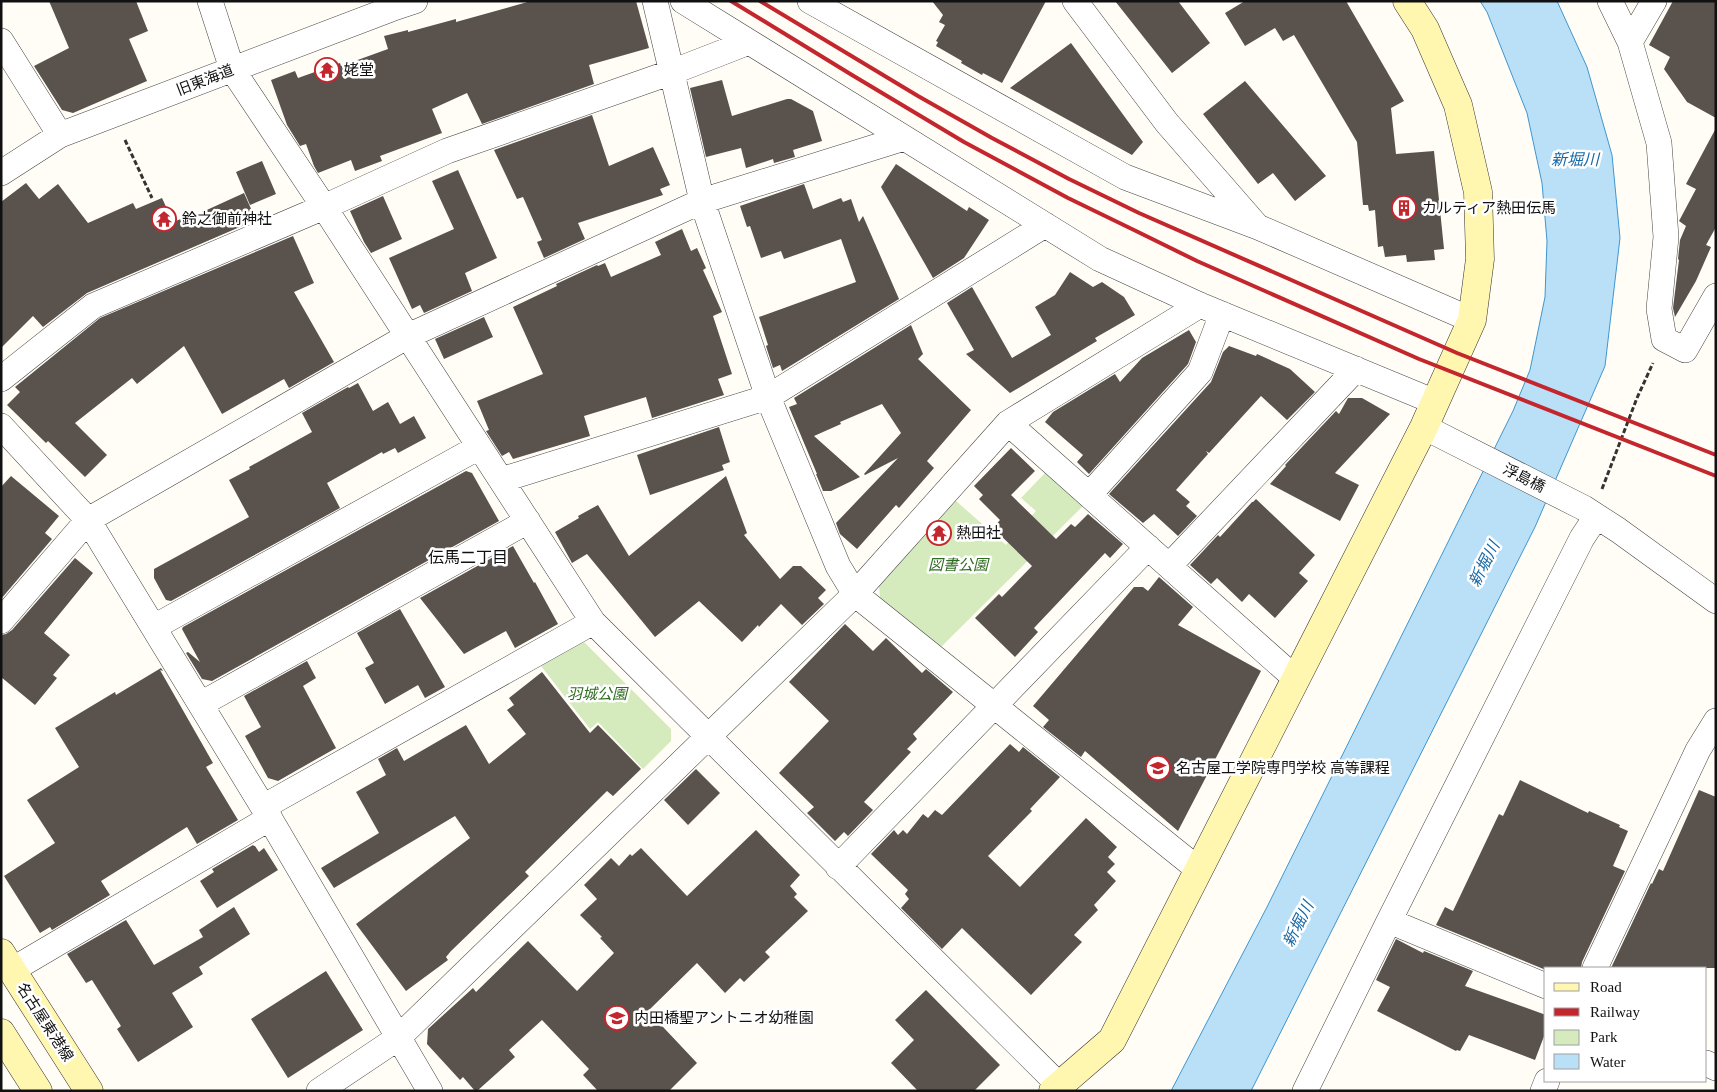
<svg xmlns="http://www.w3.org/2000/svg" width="1717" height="1092" viewBox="0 0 1717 1092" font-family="'Times New Roman','Noto Sans JP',serif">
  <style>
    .green { fill: #d5ebbd }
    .water { fill: #b9e0f7; stroke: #3f96cf }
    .building { fill: #5a524d }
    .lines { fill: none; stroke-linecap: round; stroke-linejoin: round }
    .street-casing { stroke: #444; stroke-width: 26 }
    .secondary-casing { stroke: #333; stroke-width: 29 }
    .path { stroke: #333; stroke-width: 3; stroke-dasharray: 5 2.5; stroke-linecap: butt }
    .street { stroke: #fff; stroke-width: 25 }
    .secondary { stroke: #fff6b0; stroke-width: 28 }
    .rail { stroke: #c4262e; stroke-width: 4 }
    .labels { text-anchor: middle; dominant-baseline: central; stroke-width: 5; stroke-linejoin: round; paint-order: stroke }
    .poi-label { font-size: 15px; fill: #111; stroke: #fff; text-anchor: start }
    .street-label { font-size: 15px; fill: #111; stroke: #fff }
    .park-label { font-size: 15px; font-style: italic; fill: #2f6b1f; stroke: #fff }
    .water-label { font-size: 16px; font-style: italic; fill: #1768a6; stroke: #fff }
    .neighbourhood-label { font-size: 16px; fill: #111; stroke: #fff }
  </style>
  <rect width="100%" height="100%" fill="#fffdf5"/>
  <path class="green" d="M1045 473 1083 506 941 647 880 598 879 586 955 500 1006 545 1036 511 1021 498Z
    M584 642 671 729V741L643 769 598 722 590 729 541 666Z"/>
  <path class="water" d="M1480 1H1557L1587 67 1612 155 1620 238 1605 366 1535 527 1251 1091H1171L1267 907 1513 411 1530 370 1545 297 1547 241 1542 183 1527 113 1487 12Z"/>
  <path class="building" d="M49 1H136L148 31 129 39 147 81 73 113 62 110 34 66 69 48Z
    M531 1H636L649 48 589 65 594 84 482 124 467 93 432 109 442 133 380 156 382 161 355 171 351 160 318 173 314 166 306 144 300 146 287 125 271 80 295 71 298 78 340 63 341 66 388 49 384 36 408 30V32L456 19V22Z
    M932 1H1046L1002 83 983 73 982 75 961 63 962 61 936 46 938 42 936 41 945 25 939 22 943 15Z
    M1115 1H1178L1210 43 1172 73Z
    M1245 1H1346L1404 101 1391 108 1396 154 1434 151 1444 249 1434 250 1435 260 1407 262 1406 255 1385 257 1383 246 1378 247 1375 210 1369 211 1368 205H1363L1357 142 1294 35 1283 41 1275 28 1245 46 1225 13Z
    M1673 1H1716V118L1687 102 1664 69 1670 57 1649 45Z
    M1071 43 1143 142 1132 155 1010 88Z
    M722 80 732 116 787 99H791L813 111 822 141 793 150 795 157 774 163 773 159 746 168 741 148 706 157 690 88Z
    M1245 81 1326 176 1295 201 1273 173 1258 184 1203 114Z
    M592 115 609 166 653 147 670 185 660 189 663 195 578 223 585 239 544 258 537 242 542 240 523 197 517 199 494 150Z
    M1716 128V227L1706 245 1711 247 1696 281 1675 317 1673 308 1679 260 1678 259 1680 240 1686 226 1679 221 1696 189 1686 184Z
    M262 161 276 194 250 205 236 172Z
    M896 164 967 211 969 207 989 220 964 258 933 278 881 187Z
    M458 170 497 258 465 273 472 291 424 313 420 305 412 309 389 258 454 229 432 181Z
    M26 183 39 199 58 184 88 223 133 203 136 209 162 198 173 222 186 217 187 219 244 193 256 220 87 293 43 327 33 316 1 348V202Z
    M804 184 813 209 841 198 843 202 851 199 859 222 863 216 899 299 782 371 780 365 773 368 766 346 768 345 759 317 856 282 841 239 784 259 781 251 761 258 750 226 747 227 740 206Z
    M383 196 402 239 371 253 364 242 350 211Z
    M682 229 691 251 697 248 706 268 703 270 722 312 713 316 732 374 718 379 724 395 652 418 646 397 584 416 590 436 513 459 509 452 502 456 486 431 489 430 477 401 543 374 513 307 557 286 556 284 597 265 598 266 605 263 611 277 661 255 655 242Z
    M293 236 314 283 294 292 334 362 289 388 284 379 222 414 184 346 137 384 132 378 75 423 107 455 85 477 48 441 46 443 7 405 20 392 15 387 100 318Z
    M1070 272 1093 287 1102 282 1124 297 1135 315 1095 338 1097 341 1010 393 966 354 974 350 947 303 972 287 1012 358 1051 335 1035 307 1055 295Z
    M484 317 493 337 444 359 435 339Z
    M911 325 923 354 918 359 971 410 927 461 934 468 899 508 896 505 857 549 840 534 836 523 898 458 865 475 864 474 901 433 882 404 840 422 841 424 814 436 860 477 831 491H823L816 474H817L789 407 797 404 794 398Z
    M1189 330 1196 342 1188 364 1089 474 1077 462 1083 455 1045 422 1053 412 1115 374 1120 382 1142 358Z
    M1229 346 1256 356 1257 354 1290 369 1315 392 1287 420 1261 396 1209 453 1206 451 1208 454 1176 490 1190 502 1186 506 1197 516 1178 536 1154 514 1143 523 1109 494 1211 382 1223 352Z
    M358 383 373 411 388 402 400 424 414 416 426 438 398 453 395 448 383 454 382 452 327 483 340 508 171 601 166 600 154 578V569L249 517 229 480 250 469 249 467 312 432 302 413 348 387 349 388Z
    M1348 398H1362L1390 414 1335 473 1359 485 1340 521 1270 484 1286 466 1285 465 1336 411 1339 414Z
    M719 427 730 462 722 465 724 470 650 495 637 455Z
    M1011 448 1035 471 1011 495 1056 539 1071 524 1075 527 1088 514 1123 544 1110 558 1105 553 1034 628 1038 632 1015 657 975 618 999 594 1002 597 1032 566 993 528 1000 520 979 499 983 495 974 486Z
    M466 471 472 473 499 521 212 681 202 679 186 653 188 652 200 662 182 629 183 627Z
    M11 476 59 516 45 533 52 539 1 599V487Z
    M726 476 747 533 744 535 780 579 793 566H801L826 590 818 598 824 604 802 625 781 604 759 627 758 625 742 642 699 601 655 637 587 554 572 563 555 532 579 518 578 516 598 505 629 556Z
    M1256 499 1315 555 1299 573 1308 581 1275 618 1249 594 1242 602 1217 578 1211 584 1190 565 1218 535 1220 537 1252 502H1253Z
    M513 546 534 583 535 582 558 624 515 648 506 631 464 654 420 598Z
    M75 558 93 573 44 633 70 655 53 675 57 678 35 705 1 677V635L6 634 12 630Z
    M1159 577 1193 607 1178 625 1261 671 1178 831 1085 751 1081 757 1043 727 1049 720 1033 706 1134 587H1143L1148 591Z
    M400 609 445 687 425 698 418 685 385 704 365 668 374 663 357 633Z
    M845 624 873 651 886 638 922 673 926 669 953 692 913 734 917 739 907 749 911 752 864 802 873 810 848 836 844 832 835 841 807 813 814 807 779 773 829 721 789 682Z
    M307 661 316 678 303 686 336 748 278 781 268 778 245 736 261 727 244 696Z
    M161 668 163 671 160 670 213 763 206 767 238 820 197 844 187 827 101 881 110 895 52 930 50 927 40 933 4 876 55 843 27 800 79 767 55 728 115 692 116 695Z
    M542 672 590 733 598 725 641 769 613 796 607 791 525 872 529 876 451 951 446 957 448 960 406 991 356 924 470 838 455 816 334 888 321 868 379 833 356 792 386 775 378 759 397 748 404 761 466 725 489 764 526 734 507 710 514 705 509 698Z
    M1010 744 1019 752 1023 747 1060 777 1030 809 1032 811 988 856 1020 887 1086 818 1117 847 1108 857 1115 864 1107 872 1116 881 1094 905 1098 910 1074 935 1082 942 1031 995 962 928 942 949 901 908 909 899 905 894 908 890 871 854 894 830 898 835 903 830 907 834 923 814 928 818 935 810 942 815Z
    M696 769 720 793 688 825 664 800Z
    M1520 780 1588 813 1589 811 1620 825 1619 827 1628 831 1613 866 1625 871 1582 962 1581 968H1546V970L1436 925 1445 907 1453 911 1499 814 1503 816Z
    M1699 790 1716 797V968H1611L1651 883 1652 884 1659 869 1663 871Z
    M756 830 800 875 790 886 797 894 794 897 808 911 765 952 770 957 744 982 740 978 725 993 697 963 648 1011 697 1063 669 1091H598L583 1075 589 1069 542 1020 509 1050 515 1057 477 1091H475L463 1077 460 1080 427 1044 428 1029 473 988 476 992 528 941 577 991 614 953 600 938 602 937 580 915 597 899 584 885 611 858 619 866 630 854 632 856 641 848 687 896Z
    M253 845 254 846H255L259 852 264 848 278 870 217 908 200 881 214 872 212 869Z
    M234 907 250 934 199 967 203 974 172 993 193 1027 138 1062 117 1029 121 1026 92 980 86 983 67 954 126 920 154 965 203 937 199 930Z
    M1396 939 1423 953 1424 951 1473 971 1465 986 1546 1015V1031L1535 1060 1469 1035 1460 1051 1457 1050 1456 1051 1377 1011 1390 987 1376 980Z
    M326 971 363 1030 288 1078 251 1019Z
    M926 990 1000 1065 974 1091H918L891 1063 914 1040 895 1020Z"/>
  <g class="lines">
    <defs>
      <path id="street" d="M210 1 232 69 324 207 593 622 1059 1085
        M655 1 702 201 768 397 838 566 855 594 1199 870
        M683 1 1100 259 1200 305 1435 402
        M810 1 1125 177 1258 227 1472 320
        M1075 1 1167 123 1256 225
        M1610 1 1630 42 1659 143 1666 237 1659 309 1664 339 1685 350 1716 296
        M1 41 60 135
        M1630 42 1654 1
        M1 173 60 135 391 9 415 1
        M1 379 93 306 324 207 447 151 672 72 749 42
        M1008 423 1296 679
        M1 426 88 520 263 807 430 1091
        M1424 427 1584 508 1618 530 1716 601
        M501 480 768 397 1045 225
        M1089 495 1200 372 1222 314
        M1169 566 1356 369
        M1 621 88 520 408 336 702 201 904 138
        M154 627 479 447
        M201 704 528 521
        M263 807 593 622
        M838 867 1148 547
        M1389 921 1546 986
        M1595 968 1698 750 1716 721
        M12 970 270 818
        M1706 1063 1716 1068
        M319 1091 398 1038 855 594 1008 423 1200 305
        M1305 1091 1389 921 1582 538 1596 517
        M1543 1091 1547 1081"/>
      <path id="secondary" d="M1 953 89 1091
        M1 1033 38 1091
        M1053 1091 1112 1040 1424 427 1472 320 1480 259 1478 192 1458 105 1425 29 1407 1"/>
    </defs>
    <use href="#street" class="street-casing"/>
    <use href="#secondary" class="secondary-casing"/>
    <path class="path" d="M125 140 152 198
      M1602 489 1637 398 1653 363"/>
    <use href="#street" class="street"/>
    <use href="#secondary" class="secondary"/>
    <path class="rail" d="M731 1 852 75 964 142 1068 198 1136 231 1197 261 1419 359 1716 476
      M760 1 918 96 992 138 1069 179 1139 213 1457 353 1716 455"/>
  </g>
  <defs>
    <symbol id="temple-ring" viewBox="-11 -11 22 22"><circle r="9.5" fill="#fff" stroke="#c4262e" stroke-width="1.5"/><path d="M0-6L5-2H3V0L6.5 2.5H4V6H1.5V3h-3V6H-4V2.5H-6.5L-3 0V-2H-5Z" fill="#c4262e"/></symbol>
    <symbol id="building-ring" viewBox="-11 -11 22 22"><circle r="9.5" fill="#fff" stroke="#c4262e" stroke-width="1.5"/><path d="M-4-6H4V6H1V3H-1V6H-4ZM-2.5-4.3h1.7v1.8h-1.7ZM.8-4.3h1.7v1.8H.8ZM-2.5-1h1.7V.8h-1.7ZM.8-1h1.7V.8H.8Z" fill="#c4262e"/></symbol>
    <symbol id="school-ring" viewBox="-11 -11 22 22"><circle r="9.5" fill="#fff" stroke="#c4262e" stroke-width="1.5"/><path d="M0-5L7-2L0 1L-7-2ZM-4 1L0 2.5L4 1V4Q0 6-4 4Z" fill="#c4262e"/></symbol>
  </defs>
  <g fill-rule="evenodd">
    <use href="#temple-ring" x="313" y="56" width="28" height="28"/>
    <use href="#building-ring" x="1390" y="194" width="28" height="28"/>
    <use href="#temple-ring" x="150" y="205" width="28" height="28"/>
    <use href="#temple-ring" x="925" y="519" width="28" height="28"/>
    <use href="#school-ring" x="1144" y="754" width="28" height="28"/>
    <use href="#school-ring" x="603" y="1004" width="28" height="28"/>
  </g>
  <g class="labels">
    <g class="poi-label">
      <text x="344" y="70">姥堂</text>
      <text x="1422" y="208">カルティア熱田伝馬</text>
      <text x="182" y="219">鈴之御前神社</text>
      <text x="956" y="533">熱田社</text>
      <text x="1176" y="768">名古屋工学院専門学校 高等課程</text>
      <text x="634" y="1018">内田橋聖アントニオ幼稚園</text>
    </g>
    <g class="street-label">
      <text transform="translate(205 80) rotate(-21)">旧東海道</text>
      <text transform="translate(1524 478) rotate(27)">浮島橋</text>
      <text transform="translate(45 1022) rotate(57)">名古屋東港線</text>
    </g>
    <g class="park-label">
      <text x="958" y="565">図書公園</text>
      <text x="597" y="694">羽城公園</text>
    </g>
    <g class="water-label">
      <text x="1575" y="159">新堀川</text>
      <text transform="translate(1484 564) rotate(-63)">新堀川</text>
      <text transform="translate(1298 924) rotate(-63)">新堀川</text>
    </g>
    <g class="neighbourhood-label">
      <text x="468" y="557">伝馬二丁目</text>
    </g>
  </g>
  <rect width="1717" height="1092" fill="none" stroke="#111111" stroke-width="5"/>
  <rect x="1544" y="967" width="162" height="115" fill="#ffffff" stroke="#a0a0a0"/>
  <rect x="1554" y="983" width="25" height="8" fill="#fff6b0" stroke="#a0a0a0"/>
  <text x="1590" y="992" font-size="15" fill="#111111">Road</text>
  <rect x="1554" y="1008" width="25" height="8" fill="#c4262e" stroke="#a0a0a0"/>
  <text x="1590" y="1017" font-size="15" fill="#111111">Railway</text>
  <rect x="1554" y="1030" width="25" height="15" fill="#d5ebbd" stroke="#a0a0a0"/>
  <text x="1590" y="1042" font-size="15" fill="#111111">Park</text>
  <rect x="1554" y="1054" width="25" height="15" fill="#b9e0f7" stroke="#a0a0a0"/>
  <text x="1590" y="1067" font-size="15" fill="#111111">Water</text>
</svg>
